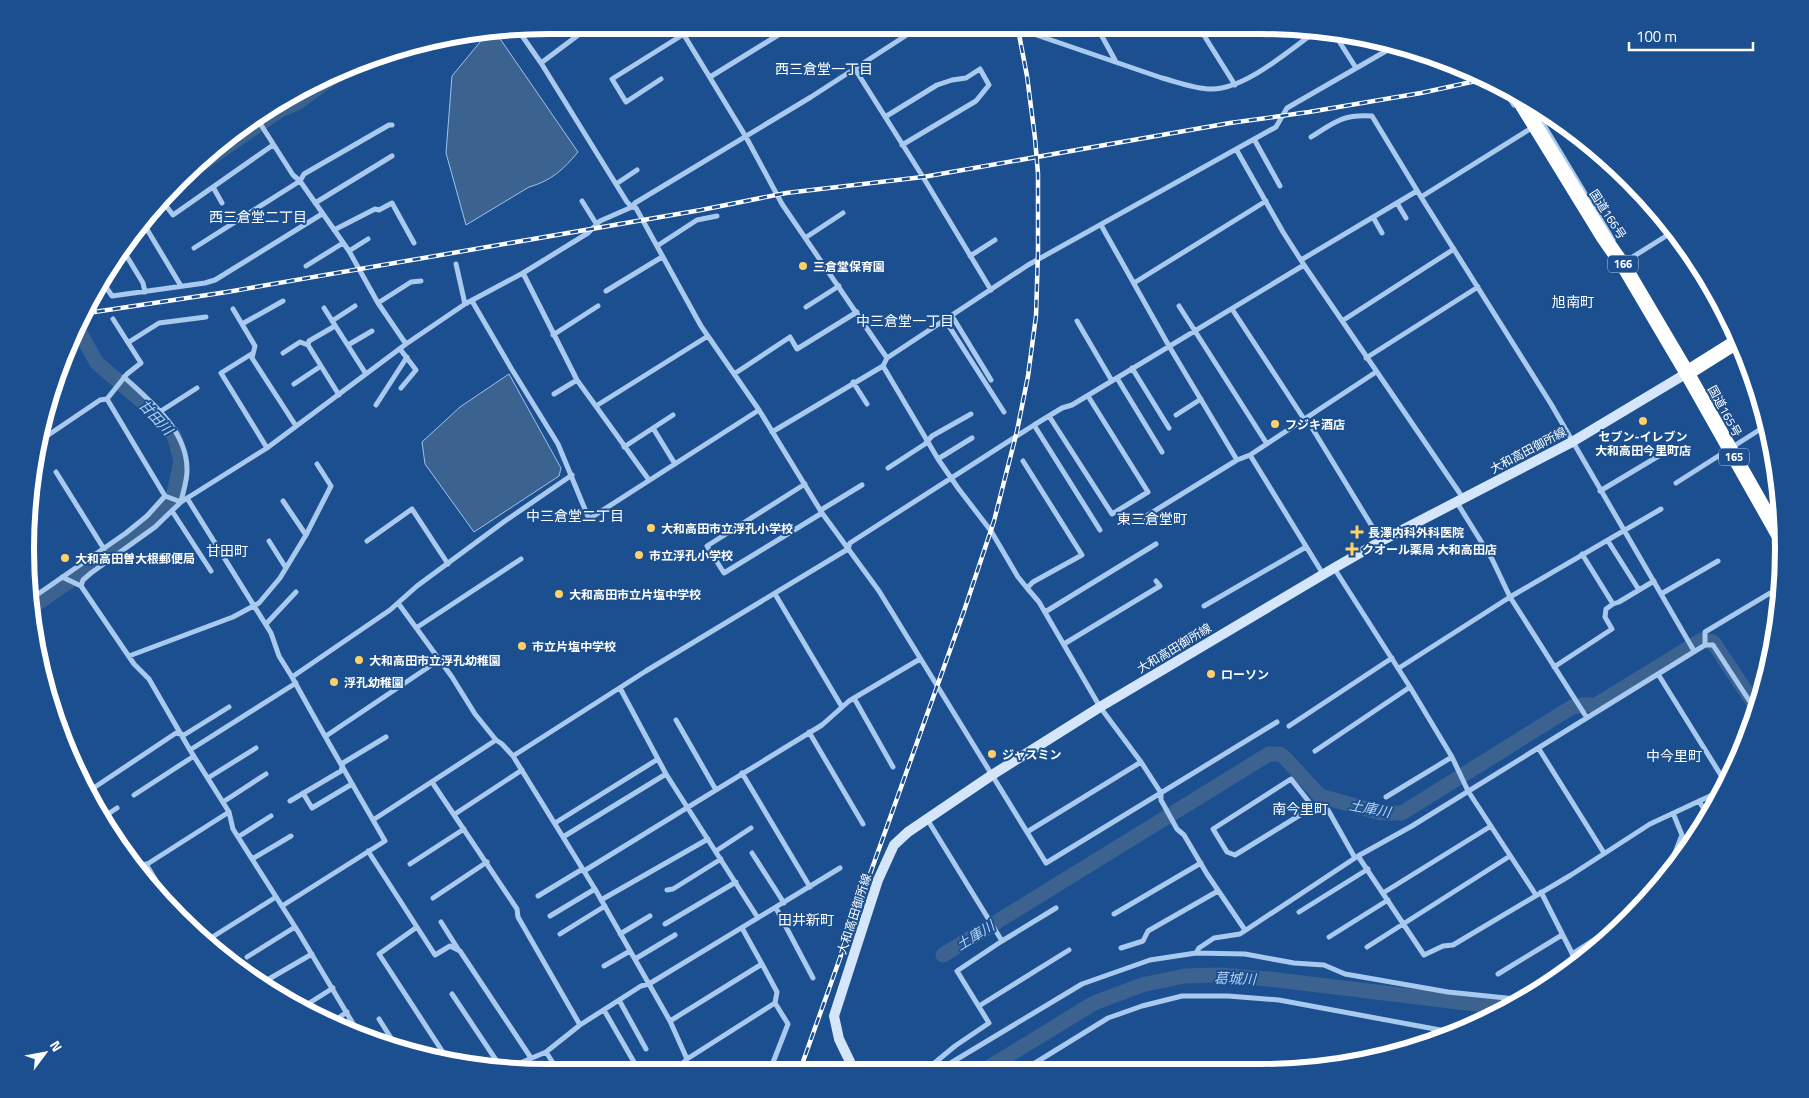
<svg xmlns="http://www.w3.org/2000/svg" width="1809" height="1098" viewBox="0 0 1809 1098" font-family="'Titillium Web','Noto Sans JP',sans-serif">
  <style>
    .water { fill: #3c6290; stroke: #9cc4f0 }
    .lines { fill: none; stroke-linecap: round; stroke-linejoin: round }
    .river { stroke: #3c6290; stroke-width: 15 }
    .street { stroke: #a9c9ee; stroke-width: 5 }
    .secondary { stroke: #d6e6fa; stroke-width: 10 }
    .highway { stroke: #fff; stroke-width: 15 }
    .rail-casing { stroke: #fff; stroke-width: 4.5 }
    .rail { stroke: #1b4f8f; stroke-width: 2.5; stroke-dasharray: 8; stroke-linecap: butt }
    .poi-dot { fill: #ffd166; stroke: #1b4f8f; stroke-width: 2 }
    .labels { text-anchor: middle; dominant-baseline: central; stroke-width: 4; stroke-linejoin: round; paint-order: stroke }
    .shield { fill: #1b4f8f; stroke: #bbcadd; stroke-width: 1 }
    .shield-label { font-size: 11px; font-weight: bold; fill: #fff }
    .street-label { font-size: 12px; fill: #fff; stroke: #1b4f8f }
    .poi-label { font-size: 12px; font-weight: bold; fill: #fff; stroke: #1b4f8f; text-anchor: start }
    .neighbourhood-label { font-size: 14px; fill: #fff; stroke: #1b4f8f }
    .water-label { font-size: 14px; font-style: italic; fill: #b5d3f5; stroke: #1b4f8f }
    .rim { fill: none; stroke: #fff; stroke-width: 6 }
  </style>
  <rect width="100%" height="100%" fill="#1b4f8f"/>
  <path class="water" d="M490 30H494L578 152C564 169 551 181 529 187L466 225 446 153 452 76Z
    M509 374 561 468 559 476 474 532 425 464 422 442 460 407Z"/>
  <g class="lines">
    <path class="river" d="M194 169 280 110 297 103 347 67
      M29 609 153 523 172 502 181 461 174 435 151 409 97 363 76 326
      M943 955 1269 754H1280L1285 758 1320 796 1381 813H1402L1572 707 1584 705H1596L1702 640 1713 642 1757 708
      M983 1071 1094 1003 1142 985 1184 976 1219 975 1269 979 1508 1008"/>
    <path class="street" d="M1019 29 1162 78C1177 82 1195 89 1211 89 1245 90 1291 49 1319 29
      M1098 29 1115 60
      M1200 29 1235 85
      M518 30 541 63 627 202 632 207 636 208 701 326 759 410 822 513 879 591 1046 863 1277 722
      M681 30 746 137 782 204 887 358
      M1332 30 1356 68
      M541 63 585 30
      M855 69 923 177 991 290
      M710 77 788 29
      M661 79 626 102 612 79 684 34
      M1511 94 1508 96 1514 105
      M1533 107 1613 240
      M256 117 293 175 300 181 349 251 378 303 406 344
      M885 117 937 85 952 80 966 78 980 69 989 85 976 101 902 145
      M229 135 240 127
      M1311 137C1335 122 1343 114 1372 116L1421 197 1551 404 1694 651
      M1254 139 1280 186
      M1236 149 1283 232 1304 265 1463 498
      M616 184 637 170
      M213 187 222 203
      M1421 197 1530 129
      M582 201 597 225
      M163 202 173 215 273 145
      M315 203 392 156
      M1397 203 1406 218
      M1373 217 1382 233
      M142 221 181 286
      M1101 225 1169 346 1237 460
      M334 230 375 209 379 210 392 203 414 243
      M805 238 843 213
      M657 246 697 220 717 216
      M194 248 300 181 304 174 389 125H392
      M123 250 143 283 145 292
      M349 251 368 239
      M970 256 995 240
      M1301 260 1417 191
      M1623 263 1674 231
      M456 264 465 304
      M306 266 343 243
      M523 273 577 380 649 480
      M102 281 112 296 205 283 215 280 322 214
      M1134 283 1266 201
      M606 291 662 257
      M472 301 511 368 558 444 589 519 759 410
      M378 303 411 282 421 281
      M1179 306 1267 444
      M806 307 839 286
      M324 308 366 374
      M233 309 255 346 252 358 296 426
      M1232 309 1304 419
      M952 316 991 380
      M113 319 141 363 127 374 107 399 165 496 181 502C183 492 187 481 187 471 188 431 151 402 124 377
      M945 320 1004 412
      M332 321 355 306
      M1077 321 1112 381
      M1342 321 1454 249
      M242 324 283 301
      M335 326 309 341 308 345 339 395
      M553 335 598 306
      M129 342 159 323 206 317
      M348 345 372 331
      M400 349 416 370 401 388
      M253 353 221 373 267 448
      M283 353 300 342 308 345
      M1366 358 1478 287
      M883 366 938 459 958 488 991 531 1018 577 1027 588
      M1132 368 1169 428
      M734 374 790 337 797 349 857 312
      M1117 378 1162 452
      M853 382 867 404
      M294 384 321 366
      M554 394 577 380
      M376 405 407 357
      M596 406 708 336
      M161 411 197 388
      M1176 415 1201 399
      M1049 416 1112 514 1148 492 1088 396
      M1306 418 1381 541
      M1034 425 1100 530
      M653 428 675 464
      M772 432 883 366 887 358 1028 265 1276 127 1287 108 1393 47
      M38 442 100 400 107 399
      M624 447 673 415
      M1250 455 1323 574
      M938 459 972 438
      M1023 461 1082 555 1033 582 1027 588 1039 602 1100 707 1141 762 1161 793V800L1177 829 1184 835 1207 874 1245 930
      M888 468 925 444 932 436 971 414
      M56 472 104 549
      M1676 483 1767 425
      M805 484 707 546 724 573 822 513
      M1600 491 1672 448
      M187 498 271 633 279 656 292 677
      M283 501 306 535
      M1456 501 1492 559 1510 597 1587 718
      M821 510 862 485
      M172 511 211 571
      M1143 518 1237 460 1250 455 1376 372
      M269 541 286 568
      M367 541 412 509 448 564
      M1608 541 1639 590
      M25 549 27 553 25 555
      M1582 554 1613 604 1619 602 1654 581
      M1334 568 1410 687 1452 757 1468 791 1536 895
      M62 577 81 586 134 664 149 679 190 750 229 812 233 829 299 933 361 1037
      M81 586 83 580 91 573 155 527 181 502 267 448 406 344 465 304 523 273 588 233 600 221 632 207 635 203 811 97 916 29
      M775 594 842 707
      M1661 594 1718 561
      M28 601 126 533 147 516 165 496
      M398 603 452 677 475 714 496 740
      M1204 606 1306 547
      M1045 612 1156 544
      M266 624 296 592
      M416 628 521 559
      M1064 644 1160 586 1156 581
      M1705 645V632L1782 586
      M129 656 233 617 259 603 280 578 306 535 331 486 317 464
      M1554 667 1612 629 1605 617 1606 609 1613 604
      M1399 668 1510 597 1661 509
      M1658 674 1727 785
      M620 688 666 774 758 918
      M854 698 893 767
      M676 720 716 790
      M1289 726 1392 658
      M809 732 863 824
      M326 736 439 660
      M1539 749 1604 853
      M190 750 296 683
      M1315 751 1410 687
      M513 756 646 671 848 549 850 543 1034 425 1062 408 1072 405 1304 265
      M742 773 810 887
      M208 778 256 748
      M432 782 517 909 518 917 580 1025
      M89 791 176 733 184 735 229 707
      M303 793 312 808 352 784
      M134 795 194 756
      M1386 797 1452 757
      M290 801 341 771 343 763 386 737
      M1699 801 1708 816
      M223 802 266 774
      M1313 807 1235 855 1227 852 1213 829 1291 779 1313 807 1328 810 1355 858
      M1673 813 1682 835 1673 858 1675 869
      M455 814 522 770
      M102 818 117 808
      M927 819 1002 941
      M373 820 496 740 502 744 513 756 595 889 670 1021 687 1059 677 1069
      M555 823 658 759
      M1027 832 1141 762
      M238 837 271 816
      M563 837 666 774
      M368 851 435 955 450 946 460 951 531 1058
      M716 851 751 828
      M752 853 784 903
      M1358 856 1424 955 1443 946 1453 945 1571 875 1650 824 1725 789
      M252 859 291 836
      M146 864 166 897
      M410 864 464 829
      M138 870 229 812
      M667 890 673 889 721 859
      M1541 892 1577 963
      M1383 893 1491 826
      M538 896 581 870 584 871 822 725 849 701 920 659
      M433 898 487 862
      M601 900 708 839
      M282 906 385 841C354 787 322 732 292 677L390 610 417 586 505 521 572 475
      M776 908 813 978
      M1299 912 1368 869
      M1114 914 1201 863
      M550 916 595 889
      M441 922 458 949
      M665 924 736 882
      M417 927 379 954 448 1060
      M742 928 762 964
      M560 934 605 906
      M620 934 650 916
      M214 936 276 897
      M1329 937 1388 900
      M1367 947 1510 856
      M1121 948 1143 941 1148 931 1218 891
      M1196 953 1199 948 1214 938 1240 934 1358 856 1412 826 1705 645H1713L1756 711
      M1572 954 1629 917
      M247 957 295 927
      M635 959 675 935
      M604 966 630 951
      M1498 974 1562 935
      M262 983 312 954
      M452 994 502 1069
      M619 1000 646 1049
      M979 1006 1069 950
      M303 1007 333 988
      M604 1010 638 1069
      M379 1019 396 1046
      M670 1021 762 964 777 992 775 1003 788 1024 772 1065 766 1070
      M331 1023 347 1012
      M339 1028 351 1020
      M546 1052 557 1069
      M687 1059 775 1003
      M506 1069 546 1052 580 1025 641 986 649 984 840 868
      M926 1070 955 1046 989 1023 957 971 1002 941 1056 908
      M939 1070 1082 984 1150 960 1196 953 1245 954 1294 963 1324 965 1345 974 1448 992 1526 1000
      M1022 1071 1108 1018 1142 1006 1182 996H1228L1279 1000 1451 1032"/>
    <path class="secondary" d="M854 1070 839 1039 834 1016 878 880 894 845 908 832 992 775 1100 707 1334 568 1381 541 1572 442 1687 373"/>
    <path class="highway" d="M1518 98 1604 238 1625 268 1687 373 1782 541
      M1687 373 1738 341"/>
    <defs>
      <path id="rail" d="M81 314 227 292 701 210 786 193 923 177 1230 123 1309 112 1421 93 1485 79
        M800 1070 964 611 994 521 1017 431 1028 376 1036 316 1038 252V174L1035 138 1027 76 1018 29"/>
    </defs>
    <use href="#rail" class="rail-casing"/>
    <use href="#rail" class="rail"/>
  </g>
  <g class="poi-dot">
    <circle cx="803" cy="266" r="5"/>
    <circle cx="1643" cy="421" r="5"/>
    <circle cx="1275" cy="424" r="5"/>
    <circle cx="651" cy="528" r="5"/>
    <path d="M1354.5 524.5h5v5h5v5h-5v5h-5v-5h-5v-5h5z"/>
    <path d="M1349.5 541.5h5v5h5v5h-5v5h-5v-5h-5v-5h5z"/>
    <circle cx="639" cy="555" r="5"/>
    <circle cx="65" cy="558" r="5"/>
    <circle cx="559" cy="594" r="5"/>
    <circle cx="522" cy="646" r="5"/>
    <circle cx="359" cy="660" r="5"/>
    <circle cx="1211" cy="674" r="5"/>
    <circle cx="334" cy="682" r="5"/>
    <circle cx="992" cy="754" r="5"/>
  </g>
  <g class="labels">
    <g class="shield">
      <rect x="1608" y="255.5" width="30" height="17" rx="4"/>
      <rect x="1719" y="448.5" width="30" height="17" rx="4"/>
    </g>
    <g class="shield-label">
      <text x="1623" y="264">166</text>
      <text x="1734" y="457">165</text>
    </g>
    <g class="street-label">
      <text transform="translate(1608 214) rotate(57)">国道166号</text>
      <text transform="translate(1725 411) rotate(61)">国道165号</text>
      <text transform="translate(1528 450) rotate(-28)">大和高田御所線</text>
      <text transform="translate(1174 648) rotate(-31)">大和高田御所線</text>
      <text transform="translate(854 914) rotate(-72)">大和高田御所線</text>
    </g>
    <g class="poi-label">
      <text x="813" y="266">三倉堂保育園</text>
      <text x="1285" y="424">フジキ酒店</text>
      <text x="1643" y="436" text-anchor="middle">セブン-イレブン<tspan x="1643" dy="14">大和高田今里町店</tspan></text>
      <text x="661" y="528">大和高田市立浮孔小学校</text>
      <text x="1368" y="532">長澤内科外科医院</text>
      <text x="1362" y="549">クオール薬局 大和高田店</text>
      <text x="649" y="555">市立浮孔小学校</text>
      <text x="75" y="558">大和高田曽大根郵便局</text>
      <text x="569" y="594">大和高田市立片塩中学校</text>
      <text x="532" y="646">市立片塩中学校</text>
      <text x="369" y="660">大和高田市立浮孔幼稚園</text>
      <text x="1221" y="674">ローソン</text>
      <text x="344" y="682">浮孔幼稚園</text>
      <text x="1002" y="754">ジャスミン</text>
    </g>
    <g class="neighbourhood-label">
      <text x="824" y="68">西三倉堂一丁目</text>
      <text x="258" y="216">西三倉堂二丁目</text>
      <text x="1573" y="301">旭南町</text>
      <text x="905" y="320">中三倉堂一丁目</text>
      <text x="575" y="515">中三倉堂二丁目</text>
      <text x="1152" y="518">東三倉堂町</text>
      <text x="227" y="550">甘田町</text>
      <text x="1674" y="755">中今里町</text>
      <text x="1300" y="808">南今里町</text>
      <text x="806" y="919">田井新町</text>
    </g>
    <g class="water-label">
      <text transform="translate(156 417) rotate(47)">甘田川</text>
      <text transform="translate(1370 808) rotate(11)">土庫川</text>
      <text transform="translate(975 935) rotate(-32)">土庫川</text>
      <text transform="translate(1235 978) rotate(2)">葛城川</text>
    </g>
  </g>
  <path d="M0 0H1809V1098H0ZM549 34H1260A515 515 0 0 1 1775 549V549A515 515 0 0 1 1260 1064H549A515 515 0 0 1 34 549V549A515 515 0 0 1 549 34Z" fill="#1b4f8f" fill-rule="evenodd"/>
  <path class="rim" d="M549 34H1260A515 515 0 0 1 1775 549V549A515 515 0 0 1 1260 1064H549A515 515 0 0 1 34 549V549A515 515 0 0 1 549 34Z"/>
  <g transform="translate(45 1053) rotate(58)" stroke="#1b4f8f" stroke-width="4" paint-order="stroke">
  <path d="M0-4L9 19L0 12L-9 19Z" fill="#ffffff"/>
  <text y="-8" font-size="14" font-weight="bold" text-anchor="middle" fill="#ffffff">N</text>
  </g>
  <path d="M1629 42v8h124v-8" fill="none" stroke="#ffffff" stroke-width="2.5"/>
  <text x="1636" y="42" font-size="15" fill="#ffffff" stroke="#1b4f8f" stroke-width="4" paint-order="stroke">100 m</text>
</svg>
